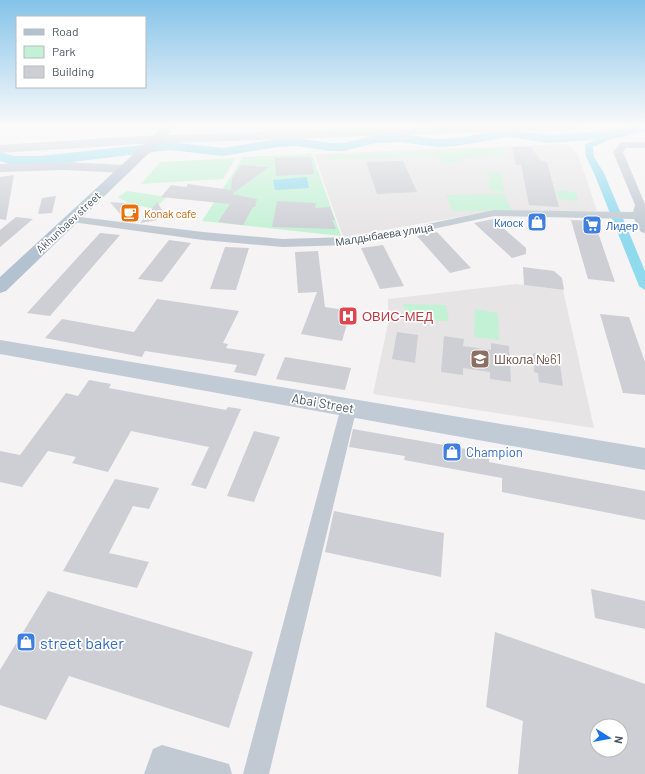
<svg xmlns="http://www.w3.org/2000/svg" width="645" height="774" viewBox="0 0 645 774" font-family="Barlow,sans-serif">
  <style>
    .education { fill: #e6e4e5 }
    .green { fill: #c3f1d5 }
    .water { fill: #90daee }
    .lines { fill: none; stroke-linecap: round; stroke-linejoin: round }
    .canal { fill: #90daee; fill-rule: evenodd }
    .river { fill: #90daee; fill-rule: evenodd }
    .building { fill: #cdcfd5; fill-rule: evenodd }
    .street { fill: #c1cad2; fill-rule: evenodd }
    .secondary { fill: #c1cbd6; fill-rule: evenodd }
    .primary { fill: #b3c2d1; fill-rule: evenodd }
    .labels { text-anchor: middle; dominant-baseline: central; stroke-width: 3.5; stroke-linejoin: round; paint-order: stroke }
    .far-food-label { font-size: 11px; fill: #c56008; stroke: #fff; text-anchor: start }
    .far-street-label { font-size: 11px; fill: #4a5661; stroke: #fff }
    .far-shop-label { font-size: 11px; fill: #366cbe; stroke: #fff; text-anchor: end }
    .health-label { font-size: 13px; fill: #be3a42; stroke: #fff; text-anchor: start }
    .education-label { font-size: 13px; fill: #785e54; stroke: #fff; text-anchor: start }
    .street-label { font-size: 13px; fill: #4a5661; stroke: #fff }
    .shop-label { font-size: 13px; fill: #366cbe; stroke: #fff; text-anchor: start }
    .near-shop-label { font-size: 16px; fill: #366cbe; stroke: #fff; text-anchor: start }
  </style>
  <rect width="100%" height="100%" fill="#f5f3f3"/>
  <path class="education" d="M567 144 578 154 597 211H493L343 237 314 154Z
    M516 284 563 290 594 428 373 394 388 324V299Z"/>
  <path class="green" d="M504 148 507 156 460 158V162L443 164 437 157 426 156 327 160 326 156Z
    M312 154 341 236 202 221 243 157Z
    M236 158 223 179 141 184 160 162Z
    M488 171 502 173 504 192 490 190Z
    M556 190 576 192 578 201 559 199Z
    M127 191 167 197 154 209 128 203 118 197Z
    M503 194 512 210 453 211 446 195Z
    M404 304 446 305 449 321 405 320Z
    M475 309 498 313 499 340 474 337Z"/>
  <path class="water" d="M307 177 309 188 275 190 273 180Z"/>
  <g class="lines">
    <path class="canal" d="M616 132H622L623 134 593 147 594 157 604 173 645 271V290L639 286 594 173 586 157 585 144Z"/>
    <path class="river" d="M632 125H645V131L619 138 549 143 508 137 456 146 438 147 401 142 375 143 344 151H330L297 146 277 147 223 156 170 150 40 166 13 165 0 161V152L14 156H40L170 142 223 148 277 139 297 138 330 143H344L375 135 401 134 438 139 456 138 508 129 549 135 617 130Z"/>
  </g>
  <path class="building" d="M512 147H531L541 161 547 162 559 207 529 205 521 165H516Z
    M311 157 314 174 276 176 275 158Z
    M403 161 417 192 377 194 366 162Z
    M241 165 269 167 232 194 257 199 255 207H253L243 225 218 222 230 204 161 197 171 185 186 187 188 184 231 190 232 178Z
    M14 175 6 220 0 219V177Z
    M56 196 52 213 38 214 42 198Z
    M277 201 316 203 315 208 330 207 335 220H332L336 229 272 227Z
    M110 202 138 204 140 211 131 222 126 221Z
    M157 202 164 213 158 220 140 223Z
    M16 217 33 219 0 247V230Z
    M493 219 526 248V254L512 258 474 223Z
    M571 220 594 221 615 282 588 279Z
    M437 232 471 268 450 273 417 236Z
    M100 233 120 235 50 316 27 313Z
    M169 240 191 243 162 282 138 279Z
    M383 245 404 286 380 289 361 248Z
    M225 247 249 248 236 290 210 289Z
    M318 251 325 307 351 311 342 341 301 334 317 292 298 293 295 252Z
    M523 267 554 271 562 278 564 290 524 285Z
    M157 299 239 311 223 343 228 344 226 348 265 354 256 376 234 372 237 365 145 351 142 357 45 338 62 319 134 332Z
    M600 314 629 317 645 362V395L623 393Z
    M397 332 418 335 415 363 392 359Z
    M444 336 464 339 463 346 491 350V343L509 346 511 382 490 379V372L463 368V375L441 372Z
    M533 353 559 357 563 386 539 382 538 373 534 372Z
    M285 357 351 368 345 390 276 379Z
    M89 380 111 384 109 388 226 410 228 407 241 409 206 489 191 485 209 447 131 431 108 472 72 463 76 457 48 451 22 487 0 482V451L20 455 66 393 78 396Z
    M353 429 489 453V462L645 491V520L502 492V478L404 460 405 456 349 447Z
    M254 431 280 437 254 502 227 496Z
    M115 479 159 488 149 509 133 506 109 553 149 562 137 588 63 571Z
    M334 511 444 533 441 577 325 552Z
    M591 589 645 601V629L595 618Z
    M48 591 253 652 229 728 69 676 46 720 0 705V670Z
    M495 632 645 684V774H518L523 721 486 707ZM597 726H621V750H597Z"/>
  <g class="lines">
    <path class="street" d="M623 142H645V148H626L623 152 645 204V233L641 232 634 219 494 216 409 234 348 245 283 247 203 240 72 222 66 219 72 216 203 232 283 239 348 237 409 228 494 210 633 212 635 205 613 152 620 143Z
      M349 401 355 402 357 407 269 774H243L341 407 343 402Z
      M162 745 229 764 232 774H144L153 749Z"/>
    <path class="secondary" d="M485 125H585L579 129 140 144 0 153V145L140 136Z
      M64 162 125 165 130 166 132 169 130 172 125 173 64 170 0 172V164Z
      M0 340 645 448V470L0 354Z"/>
    <path class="primary" d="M165 125H178L6 291 0 293V277Z"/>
  </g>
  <linearGradient id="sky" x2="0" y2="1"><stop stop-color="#85c3ea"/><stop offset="0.54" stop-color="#fafafa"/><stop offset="1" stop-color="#fafafa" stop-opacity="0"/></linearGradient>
  <rect width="645" height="233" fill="url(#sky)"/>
  <defs>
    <symbol id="cafe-square" viewBox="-11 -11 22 22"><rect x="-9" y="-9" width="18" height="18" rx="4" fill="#e8710a" stroke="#fff"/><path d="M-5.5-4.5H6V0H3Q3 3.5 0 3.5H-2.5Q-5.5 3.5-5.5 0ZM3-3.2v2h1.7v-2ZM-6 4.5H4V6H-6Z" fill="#fff"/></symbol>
    <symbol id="shop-square" viewBox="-11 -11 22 22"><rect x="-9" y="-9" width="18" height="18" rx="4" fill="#3f7fe0" stroke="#fff"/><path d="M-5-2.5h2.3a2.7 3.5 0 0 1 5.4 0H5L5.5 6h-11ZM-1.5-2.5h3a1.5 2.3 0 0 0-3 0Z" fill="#fff"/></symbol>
    <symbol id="supermarket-square" viewBox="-11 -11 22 22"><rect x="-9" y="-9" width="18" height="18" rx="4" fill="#3f7fe0" stroke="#fff"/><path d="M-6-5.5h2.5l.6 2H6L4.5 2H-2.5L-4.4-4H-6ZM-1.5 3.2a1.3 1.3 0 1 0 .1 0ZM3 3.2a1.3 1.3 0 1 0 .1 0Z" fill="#fff"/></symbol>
    <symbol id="hospital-square" viewBox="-11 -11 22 22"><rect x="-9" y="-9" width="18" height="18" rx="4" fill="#e0444e" stroke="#fff"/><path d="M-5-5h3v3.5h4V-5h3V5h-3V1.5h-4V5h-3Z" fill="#fff"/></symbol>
    <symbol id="school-square" viewBox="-11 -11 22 22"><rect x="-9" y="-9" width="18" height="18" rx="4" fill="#8d6e63" stroke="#fff"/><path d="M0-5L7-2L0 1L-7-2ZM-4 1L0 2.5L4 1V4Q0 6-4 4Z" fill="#fff"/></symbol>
  </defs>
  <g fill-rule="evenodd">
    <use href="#cafe-square" x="119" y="202" width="22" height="22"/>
    <use href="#shop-square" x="526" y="211" width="22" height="22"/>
    <use href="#supermarket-square" x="581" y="214" width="22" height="22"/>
    <use href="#hospital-square" x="337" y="305" width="22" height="22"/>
    <use href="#school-square" x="469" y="348" width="22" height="22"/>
    <use href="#shop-square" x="441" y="441" width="22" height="22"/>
    <use href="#shop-square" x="15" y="631" width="22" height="22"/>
  </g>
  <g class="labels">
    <g class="far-food-label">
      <text x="144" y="213">Konak cafe</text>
    </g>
    <g class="far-street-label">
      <text transform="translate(68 222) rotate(-43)">Akhunbaev street</text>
      <text transform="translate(384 234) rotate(-9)">Малдыбаева улица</text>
    </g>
    <g class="far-shop-label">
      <text x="523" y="222">Киоск</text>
      <text x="606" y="225" text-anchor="start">Лидер</text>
    </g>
    <g class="health-label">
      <text x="362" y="316">ОВИС-МЕД</text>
    </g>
    <g class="education-label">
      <text x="494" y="359">Школа №61</text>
    </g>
    <g class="street-label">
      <text transform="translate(323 403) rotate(10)">Abai Street</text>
    </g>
    <g class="shop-label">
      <text x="466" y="452">Champion</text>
    </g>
    <g class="near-shop-label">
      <text x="40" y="642">street baker</text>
    </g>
  </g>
  <rect x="16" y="16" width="130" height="72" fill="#ffffff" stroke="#b7bbc0"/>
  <rect x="24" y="29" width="20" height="6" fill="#b3c2d1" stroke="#b7bbc0"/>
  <text x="52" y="36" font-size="12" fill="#4a5661">Road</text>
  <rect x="24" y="46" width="20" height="12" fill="#c3f1d5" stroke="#b7bbc0"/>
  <text x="52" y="56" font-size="12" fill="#4a5661">Park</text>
  <rect x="24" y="66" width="20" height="12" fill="#cdcfd5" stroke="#b7bbc0"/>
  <text x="52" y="76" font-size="12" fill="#4a5661">Building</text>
  <g transform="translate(609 738) rotate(101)"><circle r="19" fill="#ffffff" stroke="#b7bbc0"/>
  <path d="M0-3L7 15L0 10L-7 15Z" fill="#1a73e8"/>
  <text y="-6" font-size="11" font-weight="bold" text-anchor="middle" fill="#4a5661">N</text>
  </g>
</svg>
